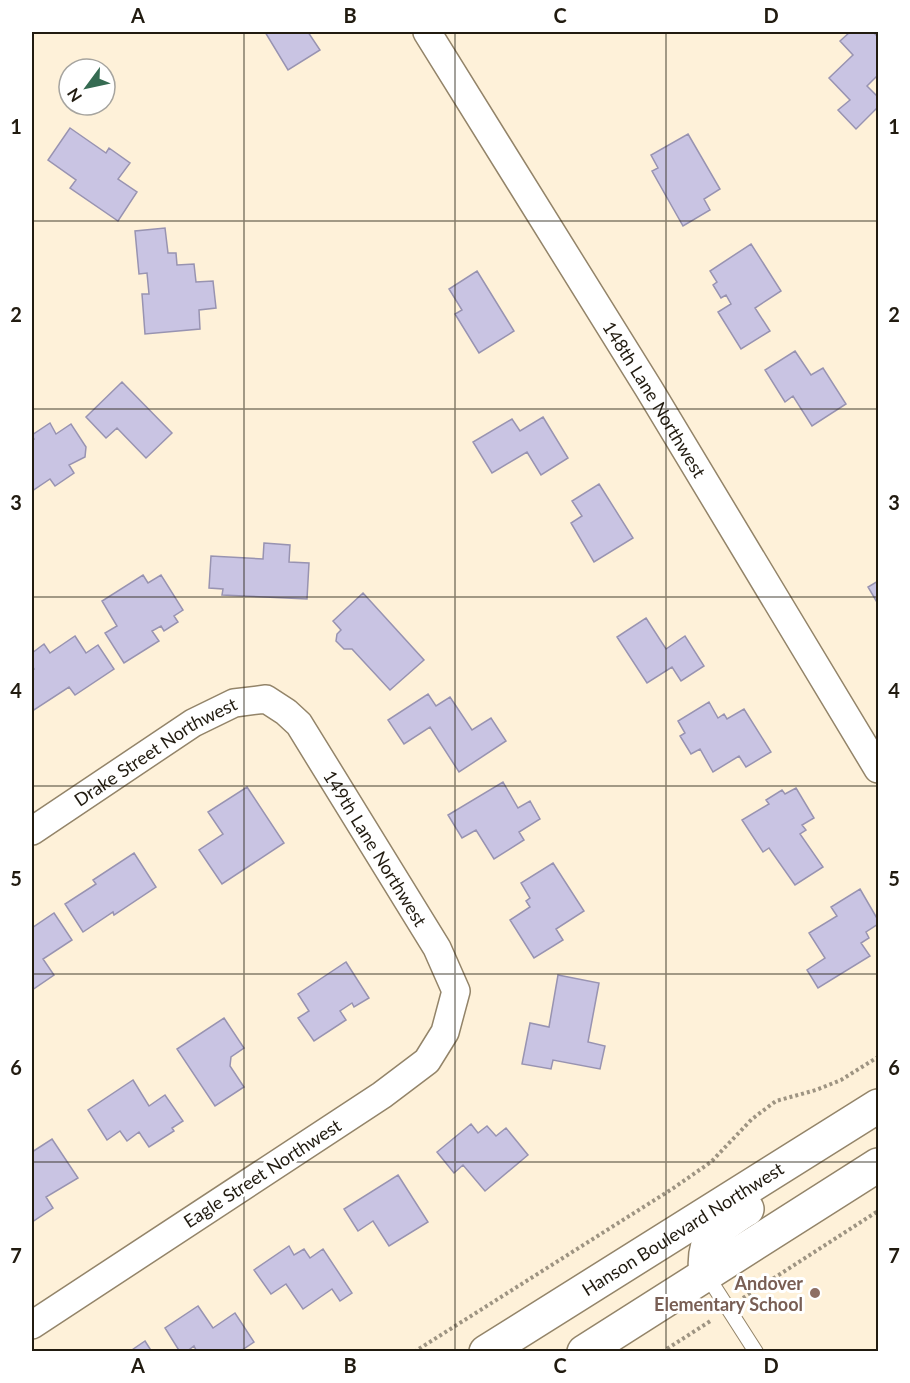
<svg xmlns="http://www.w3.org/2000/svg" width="910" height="1383" viewBox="0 0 910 1383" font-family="Lato,sans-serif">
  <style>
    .building { fill: #c9c4e3; stroke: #9893b1; stroke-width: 1.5 }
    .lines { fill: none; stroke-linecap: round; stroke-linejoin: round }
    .service-casing { stroke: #938469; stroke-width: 16 }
    .minor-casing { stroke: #938469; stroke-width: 30 }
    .secondary-casing { stroke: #938469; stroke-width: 36 }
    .path { stroke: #9e9482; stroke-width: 4; stroke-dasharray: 3 3; stroke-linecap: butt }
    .service { stroke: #fff; stroke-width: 14 }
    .minor { stroke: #fff; stroke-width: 27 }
    .secondary { stroke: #fff; stroke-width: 33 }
    .grid { fill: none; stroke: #211b10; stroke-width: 1.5; stroke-opacity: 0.55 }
    .education-dot { fill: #8d6e63; stroke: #fff; stroke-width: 2 }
    .labels { text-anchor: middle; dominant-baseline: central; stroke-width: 6; stroke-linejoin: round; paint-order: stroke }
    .street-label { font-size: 18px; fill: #211b10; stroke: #fff }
    .education-label { font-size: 18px; font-weight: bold; fill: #785e54; stroke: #fff; text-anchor: end }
    .neatline { fill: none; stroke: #211b10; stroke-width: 2 }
    .grid-label { font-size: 20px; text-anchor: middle; font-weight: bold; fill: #211b10 }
  </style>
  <rect width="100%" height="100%" fill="#fef1d9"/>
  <path class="building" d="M265 32H308L320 50 288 70Z
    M850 32H873L878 37V75L867 86 878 97V107L856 129 838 110 850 100 829 78 853 55 840 41Z
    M70 128 106 153 109 148 130 163 118 179 137 192 118 221 70 188 76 180 48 160Z
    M688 134 720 189 704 199 710 210 683 226 652 171 658 168 651 155Z
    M165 228 168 253H176L177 265 194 264 196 282 213 281 216 308 199 310 200 329 145 334 142 294H149L147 273 139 274 135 231Z
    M751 244 781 291 755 308 770 331 741 349 718 312 731 304 726 295 721 298 713 285 717 282 710 271Z
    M477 271 514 331 479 353 455 314 462 310 449 289Z
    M795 351 811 375 823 368 846 404 812 426 793 396 785 402 765 370Z
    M122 382 172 433 146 458 117 428 106 438 86 417Z
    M543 417 568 458 541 475 527 452 492 473 473 442 512 419 520 431Z
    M50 423 56 434 71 424 86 447 85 457 69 465 74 473 55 486 50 479 32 491V441L34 439 32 435Z
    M599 484 633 538 594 562 571 523 582 516 572 501Z
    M264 543 290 545 289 562 309 563 307 599 222 595 223 589 209 588 211 556 263 559Z
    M143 575 148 583 161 575 183 610 174 616 178 622 164 631 161 626 152 631 159 641 124 663 105 633 117 626 102 601Z
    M878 581V604L868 587Z
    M363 593 424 660 390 690 352 649H344L336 641 337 634 341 630 333 621Z
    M646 618 666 649 685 636 704 666 681 681 672 667 647 683 617 637Z
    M75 636 86 653 98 645 114 669 75 695 69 687 34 710 32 706V671L34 669 32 665V653L44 644 50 653Z
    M428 694 436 706 450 697 472 730 491 718 506 741 459 772 430 727 404 744 388 720Z
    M709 702 718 718 724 714 727 719 744 709 771 752 746 767 739 756 713 772 700 749 691 754 680 736 685 733 678 721Z
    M503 782 518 808 530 801 540 819 519 832 524 840 494 859 476 830 462 838 448 815Z
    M247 787 284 843 222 884 199 850 223 834 208 812Z
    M796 788 814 818 802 825 806 830 800 834 823 867 795 885 769 848 763 852 742 820 769 804 766 800 782 790 785 794Z
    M134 853 156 887 114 915 113 912 83 932 65 904 96 884 93 880Z
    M553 863 584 911 556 929 563 940 534 958 510 920 530 907 526 901 530 898 521 883Z
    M860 889 878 920V924L866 932 869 938 861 943 870 956 818 988 807 970 825 958 809 933 837 916 831 907Z
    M54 913 72 940 43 959 54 975 32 990V928Z
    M346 962 369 998 354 1007 352 1003 340 1011 346 1020 314 1041 298 1018 309 1011 298 994Z
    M558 975 599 983 588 1042 605 1046 600 1069 553 1060 551 1069 522 1064 530 1023 549 1027Z
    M224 1018 244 1048 231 1057 230 1066 244 1087 215 1106 177 1049Z
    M133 1080 149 1106 165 1095 183 1121 172 1128 174 1131 149 1147 139 1132 127 1141 120 1131 107 1140 88 1110Z
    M471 1124 478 1133 487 1126 496 1136 506 1128 528 1155 485 1191 463 1165 454 1173 437 1152Z
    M52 1139 78 1178 46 1197 53 1208 32 1222V1152Z
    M398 1175 428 1222 389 1246 373 1221 358 1231 344 1209Z
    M289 1246 294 1255 304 1249 310 1258 323 1249 352 1293 340 1301 332 1289 303 1309 286 1284 271 1294 254 1270Z
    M198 1306 213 1328 235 1313 254 1342 239 1352H197L194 1346 186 1352H180L165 1328Z
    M145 1341 152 1352H129Z"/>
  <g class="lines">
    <defs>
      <path id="service" d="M706 1274 756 1352"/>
      <g id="minor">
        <path id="s1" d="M427 32 649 389 878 769"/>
        <path id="s2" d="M32 831 193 723 234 703 266 699 286 712 299 724 437 948 456 991 445 1032 427 1061 382 1095 32 1325"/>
      </g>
      <g id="secondary">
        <path d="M706 1274C701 1237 719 1227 747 1209"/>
        <path id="s3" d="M486 1352 878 1106"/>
        <path d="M584 1352 878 1165"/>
      </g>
    </defs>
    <use href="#service" class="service-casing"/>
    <use href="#minor" class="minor-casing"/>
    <use href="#secondary" class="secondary-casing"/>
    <path class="path" d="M743 1298 878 1211
      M414 1352 672 1189 711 1162 752 1119 776 1101 816 1090 841 1080 878 1057
      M662 1352 712 1320"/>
    <use href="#service" class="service"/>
    <use href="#minor" class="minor"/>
    <use href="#secondary" class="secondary"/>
  </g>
  <path class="grid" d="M244 32V1352M455 32V1352M666 32V1352M32 221H878M32 409H878M32 597H878M32 786H878M32 974H878M32 1162H878"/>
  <circle class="education-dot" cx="815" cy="1293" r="6"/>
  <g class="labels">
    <g class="street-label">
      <text stroke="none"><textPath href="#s1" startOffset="432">148th Lane Northwest</textPath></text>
      <text stroke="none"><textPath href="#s2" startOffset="147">Drake Street Northwest</textPath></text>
      <text stroke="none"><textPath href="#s2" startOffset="459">149th Lane Northwest</textPath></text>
      <text transform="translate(262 1173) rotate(-33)">Eagle Street Northwest</text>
      <text stroke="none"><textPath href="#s3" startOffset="232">Hanson Boulevard Northwest</textPath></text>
    </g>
    <g class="education-label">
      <text x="803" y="1283">Andover<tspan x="803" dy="21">Elementary School</tspan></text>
    </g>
  </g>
  <rect width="910" height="1383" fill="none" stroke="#ffffff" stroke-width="66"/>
  <g transform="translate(87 87) rotate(237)"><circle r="28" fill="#ffffff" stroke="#a6a49f" stroke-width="1.5"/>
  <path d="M0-4.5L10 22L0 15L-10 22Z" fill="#356b52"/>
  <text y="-9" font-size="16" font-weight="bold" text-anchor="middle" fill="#211b10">N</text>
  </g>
  <rect x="33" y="33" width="844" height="1317" class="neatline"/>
  <g class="grid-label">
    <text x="138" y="23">A</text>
    <text x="350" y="23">B</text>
    <text x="560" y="23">C</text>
    <text x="771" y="23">D</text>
    <text x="16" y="134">1</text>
    <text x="894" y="134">1</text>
    <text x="16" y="322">2</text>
    <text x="894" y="322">2</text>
    <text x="16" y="510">3</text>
    <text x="894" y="510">3</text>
    <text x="16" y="698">4</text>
    <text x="894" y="698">4</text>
    <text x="16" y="886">5</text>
    <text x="894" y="886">5</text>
    <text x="16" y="1075">6</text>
    <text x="894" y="1075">6</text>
    <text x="16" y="1263">7</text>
    <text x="894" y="1263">7</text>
    <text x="138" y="1373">A</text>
    <text x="350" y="1373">B</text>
    <text x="560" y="1373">C</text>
    <text x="771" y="1373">D</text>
  </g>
</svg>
